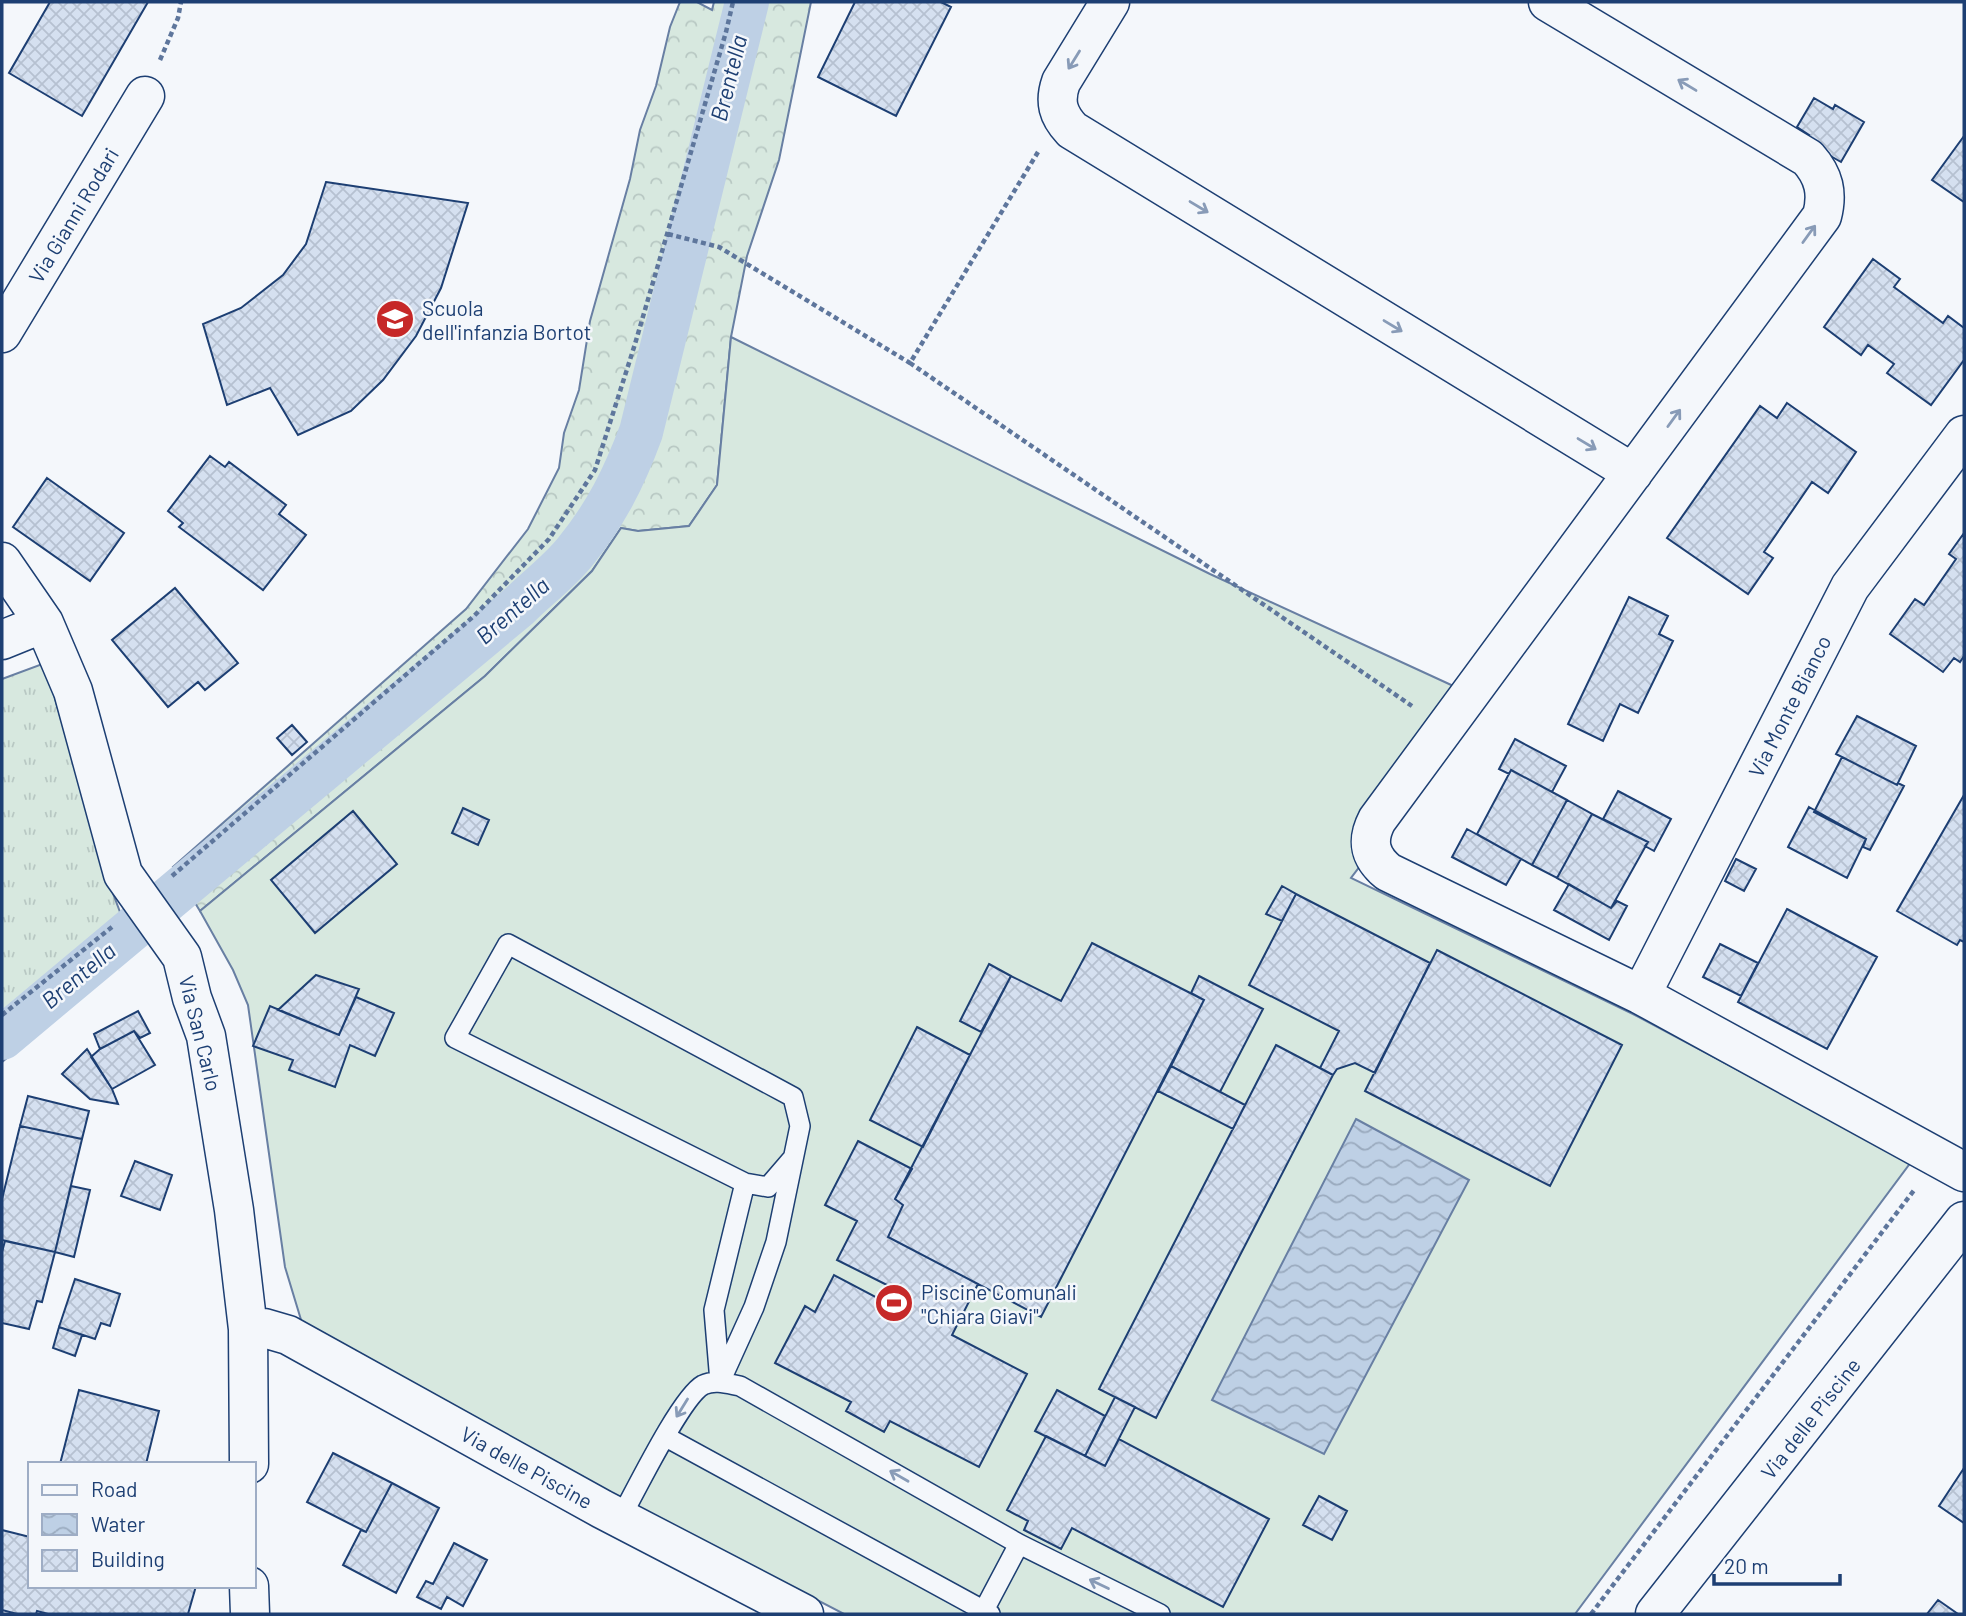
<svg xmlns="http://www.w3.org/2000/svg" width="1966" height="1616" viewBox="0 0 1966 1616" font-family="Barlow,sans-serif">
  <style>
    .grass { fill: url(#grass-tufts); stroke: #687fa3; stroke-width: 2 }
    .forest { fill: url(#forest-crowns); stroke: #687fa3; stroke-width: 2 }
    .pitch { fill: #d7e8df; stroke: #687fa3; stroke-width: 2 }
    .water { fill: url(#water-waves); stroke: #687fa3; stroke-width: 2 }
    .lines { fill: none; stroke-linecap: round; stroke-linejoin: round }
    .canal { stroke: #bed0e5; stroke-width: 44 }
    .building { fill: url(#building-cross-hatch); stroke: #1d3f73; stroke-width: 2 }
    .service-casing { stroke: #1d3f73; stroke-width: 22 }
    .minor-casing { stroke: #1d3f73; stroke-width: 41 }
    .tertiary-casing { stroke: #1d3f73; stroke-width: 41 }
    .path { stroke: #5e769c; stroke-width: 4.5; stroke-dasharray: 5 3.5; stroke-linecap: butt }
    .service { stroke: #f4f7fb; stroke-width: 19 }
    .minor { stroke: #f4f7fb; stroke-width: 38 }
    .tertiary { stroke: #f4f7fb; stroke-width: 38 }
    .oneway { stroke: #889bb7 }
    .labels { text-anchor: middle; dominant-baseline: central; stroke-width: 5; stroke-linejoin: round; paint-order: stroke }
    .street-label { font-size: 21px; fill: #1d3f73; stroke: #f4f7fb }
    .poi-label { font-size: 21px; fill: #1d3f73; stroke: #f4f7fb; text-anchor: start }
    .water-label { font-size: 23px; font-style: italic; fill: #1d3f73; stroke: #f4f7fb }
  </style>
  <defs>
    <pattern id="grass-tufts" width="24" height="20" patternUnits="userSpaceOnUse" patternTransform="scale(1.75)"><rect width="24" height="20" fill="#d7e8df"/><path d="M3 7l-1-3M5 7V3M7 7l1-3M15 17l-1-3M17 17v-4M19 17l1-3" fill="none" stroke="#b8c8c3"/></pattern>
    <pattern id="forest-crowns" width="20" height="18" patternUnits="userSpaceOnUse" patternTransform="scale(1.75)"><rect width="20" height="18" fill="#d7e8df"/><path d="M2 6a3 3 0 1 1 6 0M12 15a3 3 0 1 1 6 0" fill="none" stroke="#b8c8c3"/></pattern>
    <pattern id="water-waves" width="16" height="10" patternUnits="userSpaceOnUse" patternTransform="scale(1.75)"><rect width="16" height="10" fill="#bed0e5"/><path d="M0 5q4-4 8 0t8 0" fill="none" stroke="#9aaabe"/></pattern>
    <pattern id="building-cross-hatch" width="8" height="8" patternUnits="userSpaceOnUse" patternTransform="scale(1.75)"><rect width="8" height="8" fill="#d5e0f0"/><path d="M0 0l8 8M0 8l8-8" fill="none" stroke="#b6c1d1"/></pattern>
  </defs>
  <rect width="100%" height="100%" fill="#f4f7fb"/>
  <path class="grass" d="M45 663 103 867 123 920 2 1021V679Z"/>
  <path class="forest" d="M680 2H697L712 10 714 2H811L779 160 747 256 731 337 717 485 689 526 638 531 621 528 592 571 485 676 200 911 173 867 466 609 528 529 559 468 564 433 579 390 590 321 630 179 640 130 656 86 670 27Z"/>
  <path class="pitch" d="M731 337 1210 574 1486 701 1351 878 1633 1014 1911 1162 1575 1614H844L619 1497 302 1323 285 1267 248 1005 233 970 200 911 485 676 592 571 621 528 638 531 689 526 717 485Z"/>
  <path class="water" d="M123 920 143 943 2 1062V1021Z
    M1356 1119 1469 1180 1324 1454 1212 1400Z"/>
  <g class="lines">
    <path class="canal" d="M2 1038 519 606C537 588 559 572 575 552 606 514 624 478 641 432L747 2"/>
  </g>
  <path class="building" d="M50 2H148L82 116 9 73Z
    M855 2H941L951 7 896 116 818 77Z
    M1814 98 1833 109 1835 105 1864 122 1841 162 1804 141 1809 135 1797 127Z
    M1964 136V202L1932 180Z
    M326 182 468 203 441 288 416 336 383 380 351 411 298 435 270 388 227 405 203 324 241 308 283 275 306 244Z
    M1873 259 1900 279 1894 287 1943 323 1948 316 1964 328V360L1931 405 1887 373 1894 364 1868 345 1861 355 1824 327Z
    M1787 403 1856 452 1828 493 1812 482 1764 552 1773 558 1748 594 1667 538 1760 406 1777 418Z
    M210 456 225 467 229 462 286 505 279 514 306 535 263 590 179 527 183 523 168 511Z
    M47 478 124 533 90 581 13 527Z
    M1964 533V656L1960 662 1954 658 1943 672 1890 634 1915 599 1924 605 1956 559 1949 554Z
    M175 588 238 663 205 690 198 682 168 707 112 640Z
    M1629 597 1668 616 1659 634 1673 641 1638 713 1620 704 1603 741 1568 724Z
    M1857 716 1916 746 1897 785 1836 754Z
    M292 725 307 742 292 755 277 738Z
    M1515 739 1566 766 1552 792 1511 770 1509 774 1499 769Z
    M1842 757 1897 785 1898 783 1904 786 1870 850 1863 847 1866 839 1814 812Z
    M1511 770 1567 800 1532 865 1477 834Z
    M1618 791 1671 819 1654 851 1645 846 1648 842 1603 819Z
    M1964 795V942L1960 940 1957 945 1897 911Z
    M1567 800 1592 814 1557 878 1532 865Z
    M1809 807 1866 839 1847 878 1788 847Z
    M463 808 489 820 478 845 452 833Z
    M353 811 397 864 315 933 271 880Z
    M1592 814 1648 842 1611 908 1557 878Z
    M1467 829 1521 859 1506 885 1452 857Z
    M1736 859 1756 869 1744 891 1725 881Z
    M1569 884 1611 908 1617 901 1627 906 1609 940 1554 910Z
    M1282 886 1296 894 1282 921 1266 914Z
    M1296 894 1430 963 1375 1073 1355 1063 1337 1069 1333 1075 1320 1068 1339 1031 1249 985Z
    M1787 909 1877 957 1827 1049 1738 1002Z
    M1092 943 1204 1000 1041 1317 888 1237 903 1205 895 1199 1011 976 1061 1001Z
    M1720 944 1758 963 1741 996 1703 977Z
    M1437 950 1622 1045 1550 1186 1365 1091Z
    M989 964 1011 976 981 1032 960 1021Z
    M316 975 359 989 339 1035 278 1010Z
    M1199 976 1263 1009 1220 1092 1171 1066 1204 1000 1191 993Z
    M356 997 394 1013 375 1056 350 1045 335 1087 289 1070 293 1060 253 1046 270 1006 339 1035Z
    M138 1011 150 1033 140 1038 134 1031 100 1049 94 1034Z
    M917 1027 970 1055 923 1147 870 1120Z
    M134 1031 155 1065 112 1089 91 1057 100 1049Z
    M1276 1045 1333 1075 1156 1418 1099 1389Z
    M87 1049 112 1089 118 1104 90 1099 62 1074Z
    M1171 1066 1245 1105 1233 1129 1158 1091Z
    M28 1096 89 1111 82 1139 20 1126Z
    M20 1126 82 1139 55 1252 2 1240V1199Z
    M858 1141 912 1169 895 1199 903 1205 888 1237 978 1284 952 1335 1027 1374 979 1467 890 1421 884 1432 846 1411 851 1402 775 1363 805 1306 815 1312 834 1275 883 1301 891 1287 837 1260 857 1221 825 1205Z
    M135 1161 172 1175 160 1210 121 1196Z
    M71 1186 90 1190 74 1257 55 1252Z
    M5 1241 55 1252 42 1302 37 1301 29 1329 2 1323V1252Z
    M75 1279 120 1294 110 1326 101 1323 95 1339 59 1327Z
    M59 1327 82 1335 75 1356 53 1348Z
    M79 1390 159 1411 146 1464H60Z
    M1057 1390 1105 1416 1085 1456 1035 1431Z
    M1115 1397 1135 1407 1105 1466 1085 1456Z
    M1046 1436 1105 1466 1119 1439 1269 1519 1223 1607 1072 1528 1061 1549 1024 1530 1028 1521 1007 1510Z
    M333 1453 392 1483 366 1532 307 1502Z
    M1964 1468V1523L1939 1506Z
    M392 1483 439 1508 396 1593 343 1565 361 1530 366 1532Z
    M1319 1496 1347 1511 1332 1540 1303 1525Z
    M2 1530 30 1537V1586H196L188 1614H48L37 1611 36 1614H17L2 1610Z
    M454 1543 487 1560 463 1606 447 1597 441 1609 417 1597 426 1581 433 1584Z
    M1938 1600 1958 1614H1927Z"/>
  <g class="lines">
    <defs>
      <path id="service" d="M508 944 793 1097 800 1126 776 1242 754 1307 720 1382 714 1310 745 1183 455 1038Z
        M745 1183 768 1187 793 1158
        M666 1437 990 1614
        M620 1519C635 1492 681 1397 703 1385 715 1379 729 1384 740 1386L1019 1544 1160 1614
        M982 1614 1019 1544"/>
      <path id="minor" d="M1110 2 1061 82C1054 102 1058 115 1072 130L1633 473
        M1548 2 1808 158C1824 176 1828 193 1822 216L1377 820C1366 841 1370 857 1388 872L1641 995
        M2 333 145 96
        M1964 435 1850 587 1641 995 1964 1172
        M2 562 44 623 73 691 123 874 182 957 192 998 206 1036 234 1210 248 1329 249 1464
        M2 640 44 623
        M248 1329 264 1328 288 1335 602 1509 804 1614
        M249 1586 250 1614"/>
      <path id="tertiary" d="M1655 1614 1964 1221"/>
    </defs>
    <use href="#service" class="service-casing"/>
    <use href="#minor" class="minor-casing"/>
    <use href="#tertiary" class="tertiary-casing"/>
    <path class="path" d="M160 60 178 18 181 2
      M1038 152 910 363 1412 706
      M668 234 719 247 910 363
      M172 876 474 616 549 539 595 470 635 344 726 32 733 2
      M2 1015 112 927
      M1591 1614 1915 1189"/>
    <use href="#service" class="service"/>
    <use href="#minor" class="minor"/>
    <use href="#tertiary" class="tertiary"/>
  </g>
  <defs><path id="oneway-shaft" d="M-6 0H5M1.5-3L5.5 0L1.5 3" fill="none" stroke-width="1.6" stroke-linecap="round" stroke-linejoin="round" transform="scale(1.75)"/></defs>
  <g class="oneway">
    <use href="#oneway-shaft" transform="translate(1074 60) rotate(122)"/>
    <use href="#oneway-shaft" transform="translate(1687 85) rotate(-149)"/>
    <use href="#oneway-shaft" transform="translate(1199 207) rotate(31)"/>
    <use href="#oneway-shaft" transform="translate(1809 234) rotate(-54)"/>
    <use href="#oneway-shaft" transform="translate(1393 326) rotate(31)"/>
    <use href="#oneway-shaft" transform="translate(1674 418) rotate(-54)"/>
    <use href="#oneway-shaft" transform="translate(1587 444) rotate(31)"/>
    <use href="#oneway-shaft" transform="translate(682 1408) rotate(122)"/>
    <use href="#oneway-shaft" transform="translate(899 1476) rotate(-150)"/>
    <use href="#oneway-shaft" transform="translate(1099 1584) rotate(-154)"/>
  </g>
  <defs>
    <symbol id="school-disc" viewBox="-11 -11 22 22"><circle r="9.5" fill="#c62828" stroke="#f4f7fb"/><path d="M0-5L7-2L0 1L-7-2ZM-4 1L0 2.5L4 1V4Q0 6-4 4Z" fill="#fff"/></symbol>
    <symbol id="stadium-disc" viewBox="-11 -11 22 22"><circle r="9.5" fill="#c62828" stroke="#f4f7fb"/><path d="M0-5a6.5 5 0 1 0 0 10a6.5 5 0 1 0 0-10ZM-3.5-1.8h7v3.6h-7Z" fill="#fff"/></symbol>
  </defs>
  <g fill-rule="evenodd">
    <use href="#school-disc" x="373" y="297" width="44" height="44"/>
    <use href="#stadium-disc" x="872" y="1281" width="44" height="44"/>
  </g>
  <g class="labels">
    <g class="street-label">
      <text transform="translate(73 215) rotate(-59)">Via Gianni Rodari</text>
      <text transform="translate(1789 706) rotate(-63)">Via Monte Bianco</text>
      <text transform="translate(201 1033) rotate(76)">Via San Carlo</text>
      <text transform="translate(1810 1418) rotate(-52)">Via delle Piscine</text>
      <text transform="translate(527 1467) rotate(29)">Via delle Piscine</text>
    </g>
    <g class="poi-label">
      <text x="422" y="307">Scuola<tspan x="422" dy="24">dell'infanzia Bortot</tspan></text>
      <text x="921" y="1291">Piscine Comunali<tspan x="921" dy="24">"Chiara Giavi"</tspan></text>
    </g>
    <g class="water-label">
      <text transform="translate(728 78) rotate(-76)">Brentella</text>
      <text transform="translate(512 610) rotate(-41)">Brentella</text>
      <text transform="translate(78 975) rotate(-40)">Brentella</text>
    </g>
  </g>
  <rect width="1966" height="1616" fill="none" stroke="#1d3f73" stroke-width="7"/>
  <rect x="28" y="1462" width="228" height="126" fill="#f4f7fb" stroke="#9eadc5" stroke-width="2"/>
  <rect x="42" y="1485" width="35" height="10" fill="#f4f7fb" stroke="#9eadc5" stroke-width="2"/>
  <text x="91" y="1497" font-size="21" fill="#1d3f73">Road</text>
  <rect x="42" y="1514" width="35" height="21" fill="url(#water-waves)" stroke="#9eadc5" stroke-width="2"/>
  <text x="91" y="1532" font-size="21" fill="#1d3f73">Water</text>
  <rect x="42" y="1550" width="35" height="21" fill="url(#building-cross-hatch)" stroke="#9eadc5" stroke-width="2"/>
  <text x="91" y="1567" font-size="21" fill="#1d3f73">Building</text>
  <path d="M1714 1574v10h126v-10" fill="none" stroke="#1d3f73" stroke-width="3.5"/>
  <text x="1724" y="1574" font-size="21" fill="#1d3f73" stroke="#f4f7fb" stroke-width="5" paint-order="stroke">20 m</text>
</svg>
